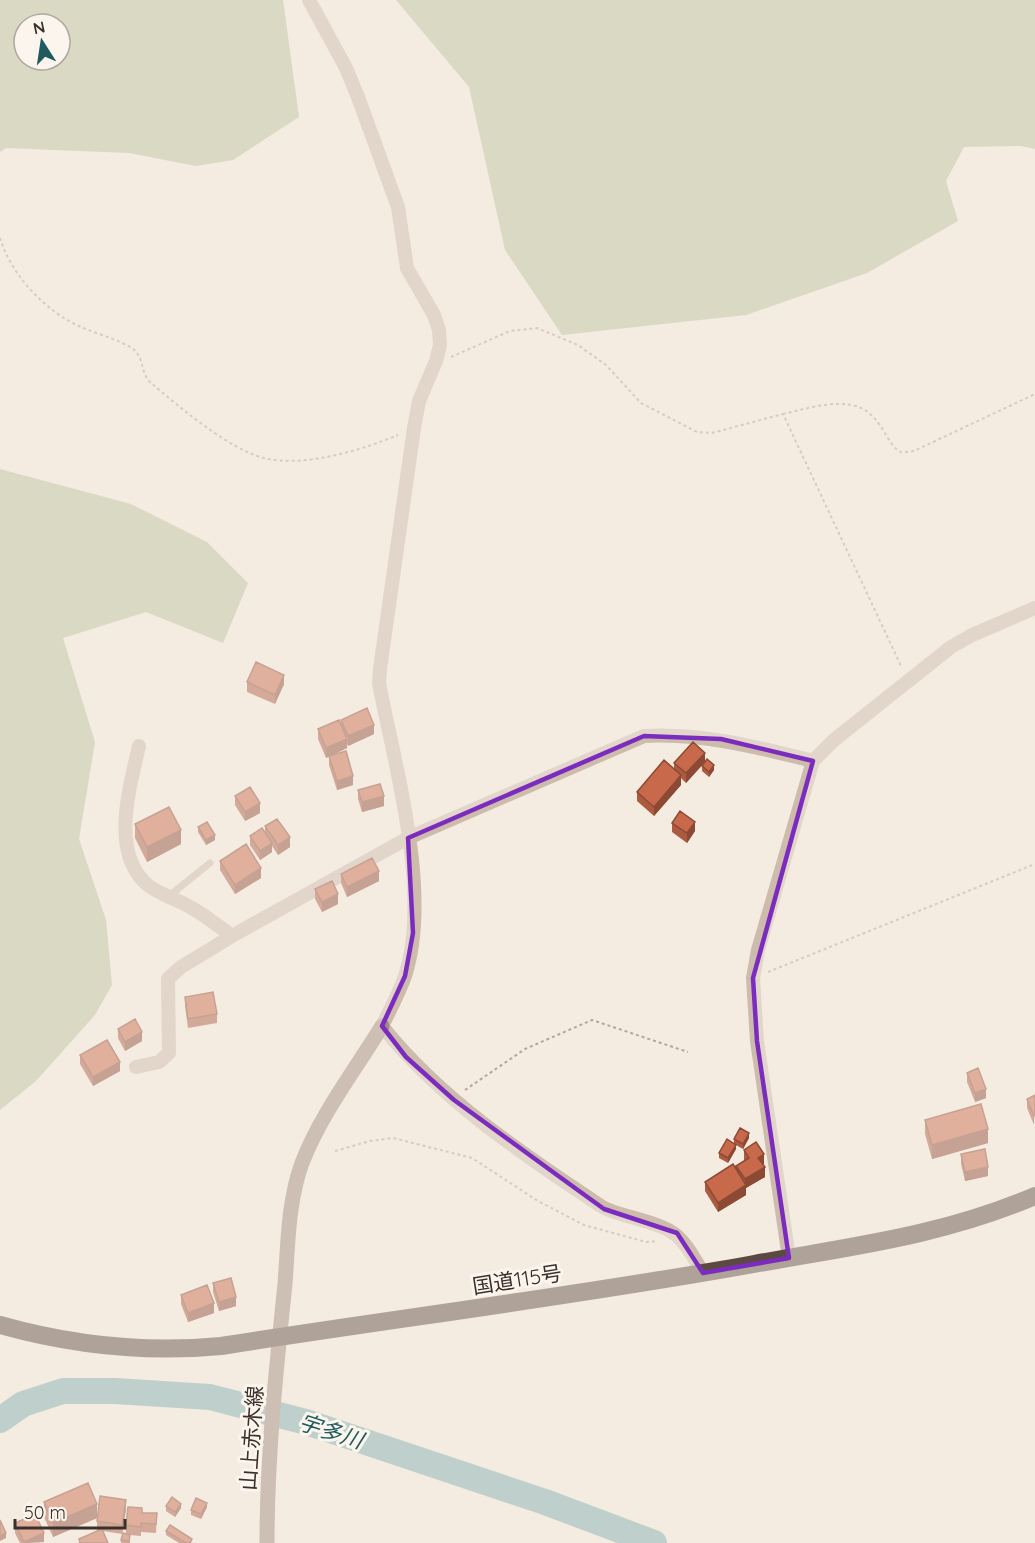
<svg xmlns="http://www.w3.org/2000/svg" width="1035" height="1543" viewBox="0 0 1035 1543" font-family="Quicksand,'Noto Sans JP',sans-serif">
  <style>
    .green { fill: #b8c4a0; fill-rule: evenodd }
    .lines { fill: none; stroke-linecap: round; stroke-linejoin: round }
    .river { stroke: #7fb0b2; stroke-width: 26 }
    .path { stroke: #b9a596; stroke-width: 2; stroke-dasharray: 3 3; stroke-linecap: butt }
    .lane { stroke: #cdbbac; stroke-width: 7 }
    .street { stroke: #cdbbac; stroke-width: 14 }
    .secondary { stroke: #a18a7d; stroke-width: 15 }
    .highway { stroke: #5c4a42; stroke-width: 18 }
    .wall { fill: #ac5a40 }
    .shaded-wall { fill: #8c4a34 }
    .building { fill: #c8694b; stroke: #8c4a34; stroke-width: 1.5 }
    .marked { fill: none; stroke: #7b2cbf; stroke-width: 4.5; stroke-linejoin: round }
    .labels { text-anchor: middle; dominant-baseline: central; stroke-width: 6; stroke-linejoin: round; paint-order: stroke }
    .street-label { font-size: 21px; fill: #3b302b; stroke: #fbf5ee }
    .water-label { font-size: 22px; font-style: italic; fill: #1f5a5e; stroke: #fbf5ee }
  </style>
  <rect width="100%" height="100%" fill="#f4ebe1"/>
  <path class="green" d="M0 0H283L299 117 233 160 196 166 129 153 6 148 0 152ZM24 24H60V60H24Z
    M396 0H1035V149L1021 146 964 147 946 181 958 221 867 273 746 315 562 335 505 250 469 87Z
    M0 469 131 504 207 542 248 583 223 643 146 612 63 638 95 742 79 839 106 920 112 985 95 1015 36 1081 0 1110Z"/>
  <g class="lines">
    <path class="river" d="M0 1420 23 1404 63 1391H115L210 1397 306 1422 545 1502 654 1543"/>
    <path class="path" d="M0 238C11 275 46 312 81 327 97 334 117 339 132 348 145 357 140 374 151 383 178 406 230 450 264 458 303 468 362 450 398 435
      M451 357 510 331 537 328 578 345 606 365 641 403 697 432 712 433 783 414 902 668
      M783 414C805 409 829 401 852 405 882 411 886 446 901 452 904 453 910 451 914 451L1035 394
      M768 972 1035 864
      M465 1090 525 1049 592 1020 688 1052
      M335 1151 370 1141 393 1138 472 1158 538 1201 584 1225 646 1242 658 1241"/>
    <path class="lane" d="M169 896 210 863"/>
    <path class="street" d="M309 0 346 68 358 97 398 207 407 268 434 315 439 330 440 345 436 361 419 401 414 428 380 669 379 683C395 768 432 892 405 976 399 993 390 1010 382 1026 439 1098 525 1156 601 1206 610 1212 622 1214 631 1217 677 1230 679 1232 703 1273
      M139 746C130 787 109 854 149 886 161 895 177 899 190 907 205 915 218 926 232 936L408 838 644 736C703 733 757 747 813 761
      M136 1067 159 1062 169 1053 168 979 181 967 232 936
      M789 1258 757 1041 753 978 758 950 813 761 834 740 951 647 972 635 1035 608"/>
    <path class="secondary" d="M267 1543C267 1457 276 1370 285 1284 288 1245 288 1201 302 1163 321 1114 355 1070 382 1026"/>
    <path class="highway" d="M0 1325C71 1345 148 1353 221 1346 399 1318 577 1296 754 1264 853 1246 941 1236 1035 1196"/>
  </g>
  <path class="wall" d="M247 682 284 684 275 704 247 692Z
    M341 720 374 734 348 746 347 744V748L334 754 353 785 337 790 329 765V756L326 758 318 739V729L341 724Z
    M705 762 686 783 681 778V785L654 816 637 801V792L674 769V763Z
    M702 766 714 770 709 777 702 771Z
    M358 790 384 806 362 812 358 799Z
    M235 796 260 813 245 821 235 805Z
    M672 823 695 831 687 843 672 832Z
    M135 824 181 844 147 862 135 838Z
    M265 826 290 847 278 855 272 846V852L260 860 250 845V836L265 833Z
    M198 827 215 840 206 845 198 832Z
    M220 861 261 878 235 894 220 870Z
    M341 874 379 881 347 897 341 883Z
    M315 889 338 904 322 912 315 899Z
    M185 997 217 1014V1023L188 1028 185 1006Z
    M118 1029 142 1041 125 1051 118 1038Z
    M80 1055 120 1071 93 1086 80 1064Z
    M967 1073 986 1098 975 1102 967 1082Z
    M1035 1095 1034 1125 1027 1108V1099Z
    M925 1120 988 1143 932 1159 925 1134Z
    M749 1138 743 1149 736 1145V1149L728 1163 719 1158V1153L734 1143V1139Z
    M744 1150 764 1164H763L765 1177 746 1188V1195L718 1212 705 1191V1182L736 1169V1166L744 1161Z
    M961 1154 988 1176 965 1181 961 1164Z
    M213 1283 236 1306 219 1311 213 1292Z
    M181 1295 214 1313 188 1322 181 1304Z
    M44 1502 97 1518 53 1537 44 1517Z
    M166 1506 181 1508 175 1517 166 1511Z
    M207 1507 201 1519 191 1515V1510Z
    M126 1509 122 1534 103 1531 108 1543H79V1539L99 1531 97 1530V1521Z
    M142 1513H157L156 1533 141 1532V1536L130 1535V1543H121V1540L126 1534V1525Z
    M15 1523 44 1542 20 1543 15 1533Z
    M166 1531 192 1543H179L166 1535Z"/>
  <path class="shaded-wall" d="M284 675V684L275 704V695Z
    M374 725V734L348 746V736Z
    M347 739V748L326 758V748Z
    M705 753V762L686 783V773Z
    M714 765V770L709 777V772Z
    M681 775V785L654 816V807Z
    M353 776V785L337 790V781Z
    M384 796V806L362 812V802Z
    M260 803V813L245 821V812Z
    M695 822V831L687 843V833Z
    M181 830V844L147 862V847Z
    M215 835V840L206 845V840Z
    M290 837V847L278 855V845Z
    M272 843V852L260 860V851Z
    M261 868V878L235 894V885Z
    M379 871V881L347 897V887Z
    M338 894V904L322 912V902Z
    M142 1032V1041L125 1051V1042Z
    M120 1062V1071L93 1086V1077Z
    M986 1089V1098L975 1102V1093Z
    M988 1129V1143L932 1159V1145Z
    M749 1133V1138L743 1149V1144Z
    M736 1145V1149L728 1163V1158Z
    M764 1154V1164L758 1167V1158Z
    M765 1167V1177L746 1188V1195L718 1212V1203L745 1186V1179Z
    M988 1167V1176L965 1181V1172Z
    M236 1297V1306L219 1311V1302Z
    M214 1303V1313L188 1322V1313Z
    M126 1500V1509L122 1534V1525Z
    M207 1503V1507L201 1519V1514Z
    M97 1504V1518L53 1537V1523Z
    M181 1504V1508L175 1517V1512Z
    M6 1533V1538L0 1541V1536Z
    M44 1533V1542L24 1543V1542Z"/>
  <path class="building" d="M256 662 284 675 275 695 247 682Z
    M367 708 374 725 348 736 341 720Z
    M339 720 347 739 326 748 318 729Z
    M693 742 705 753 686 773 674 763Z
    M346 751 353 776 337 781 329 756Z
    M707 759 714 765 709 772 702 766Z
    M664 760 681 775 654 807 637 792Z
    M380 784 384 796 362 802 358 790Z
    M250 787 260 803 245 812 235 796Z
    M169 807 181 830 147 847 135 824Z
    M680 811 695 822 687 833 672 823Z
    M277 819 290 837 278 845 265 826Z
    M207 822 215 835 206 840 198 827Z
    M262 828 272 843 260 851 250 836Z
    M246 844 261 868 235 885 220 861Z
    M372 858 379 871 347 887 341 874Z
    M332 881 338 894 322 902 315 889Z
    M213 992 217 1014 188 1019 185 997Z
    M135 1019 142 1032 125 1042 118 1029Z
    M107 1040 120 1062 93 1077 80 1055Z
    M978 1068 986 1089 975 1093 967 1073Z
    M1035 1095V1115L1034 1116 1027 1099Z
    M981 1104 988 1129 932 1145 925 1120Z
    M740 1128 749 1133 743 1144 734 1139Z
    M727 1139 736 1145 728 1158 719 1153Z
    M756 1142 764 1154 758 1158 765 1167 745 1179 736 1166 749 1158 744 1150Z
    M985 1149 988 1167 965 1172 961 1154Z
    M733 1164 746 1185 718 1203 705 1182Z
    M231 1278 236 1297 219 1302 213 1283Z
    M207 1285 214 1303 188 1313 181 1295Z
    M88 1483 97 1504 53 1523 44 1502Z
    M100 1496 126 1500 122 1525 97 1521Z
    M172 1497 181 1504 175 1512 166 1506Z
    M196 1498 207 1503 201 1514 191 1510Z
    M128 1507 142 1508V1513H157L156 1524 141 1523V1527L126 1525Z
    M35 1514 44 1533 24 1542 15 1523Z
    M0 1520 6 1533 0 1536Z
    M170 1525 192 1539 190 1543H186L166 1531Z
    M102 1529 108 1543H80L79 1539Z
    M123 1533 130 1535 129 1541 121 1540Z"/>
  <path d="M0 0H1035V1543H0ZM644 736 721 739 813 761 753 978 757 1041 789 1258 703 1273 677 1233 604 1209 557 1175 454 1100 406 1057 382 1026 405 976 413 933 408 838Z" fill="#f4ebe1" fill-opacity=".55" fill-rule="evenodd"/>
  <path class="marked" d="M644 736 721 739 813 761 753 978 757 1041 789 1258 703 1273 677 1233 604 1209 557 1175 454 1100 406 1057 382 1026 405 976 413 933 408 838Z"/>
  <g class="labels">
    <g class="street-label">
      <text transform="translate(517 1279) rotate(-9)">国道115号</text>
      <text transform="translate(251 1438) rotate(-86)">山上赤木線</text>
    </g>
    <g class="water-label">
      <text transform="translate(331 1431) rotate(18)">宇多川</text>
    </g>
  </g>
  <g transform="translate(42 42) rotate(348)"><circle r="28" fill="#fbf5ee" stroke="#aea6a0" stroke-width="1.5"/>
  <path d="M0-4.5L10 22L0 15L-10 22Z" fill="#1f5a5e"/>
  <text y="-9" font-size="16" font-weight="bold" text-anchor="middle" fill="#3b302b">N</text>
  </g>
  <path d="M15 1519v9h110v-9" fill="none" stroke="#3b302b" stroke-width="3"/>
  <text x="24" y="1519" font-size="18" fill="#3b302b" stroke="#fbf5ee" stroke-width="4.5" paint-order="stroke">50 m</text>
</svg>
